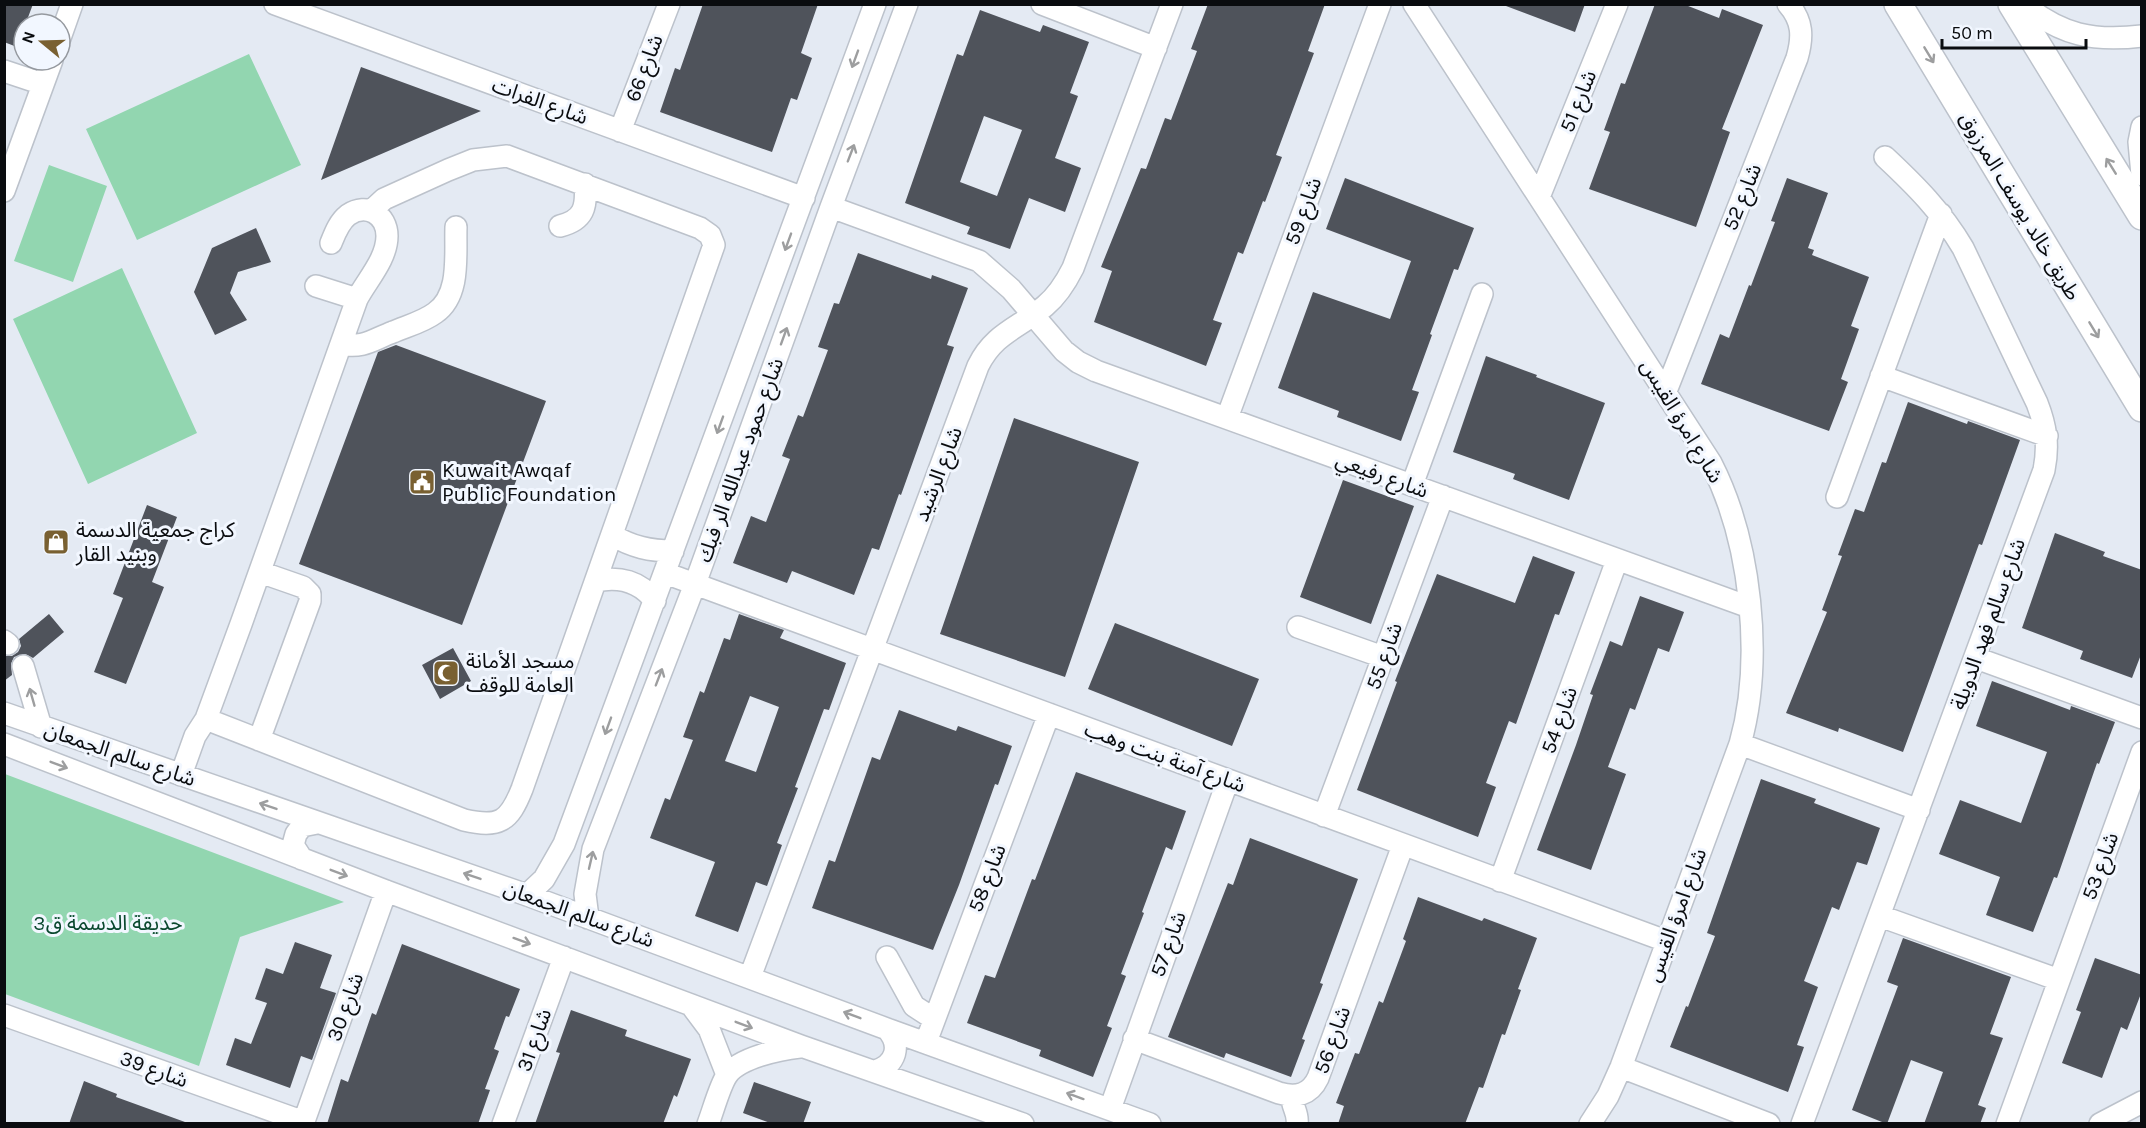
<svg xmlns="http://www.w3.org/2000/svg" width="2146" height="1128" viewBox="0 0 2146 1128" font-family="Karla,'Noto Sans Arabic',sans-serif">
  <style>
    .green { fill: #92d6b0 }
    .building { fill: #4f535b; fill-rule: evenodd }
    .lines { fill: none; stroke-linecap: round; stroke-linejoin: round }
    .minor-casing { stroke: #bcc2cb; stroke-width: 24 }
    .major-casing { stroke: #bcc2cb; stroke-width: 30 }
    .minor { stroke: #fff; stroke-width: 21 }
    .major { stroke: #fff; stroke-width: 27 }
    .oneway { stroke: #9d9e9f }
    .labels { text-anchor: middle; dominant-baseline: central; stroke-width: 6; stroke-linejoin: round; paint-order: stroke }
    .street-label { font-size: 21px; fill: #0a0c0f; stroke: #f2f7ff }
    .poi-label { font-size: 21px; fill: #0a0c0f; stroke: #f2f7ff; text-anchor: start }
    .park-label { font-size: 21px; fill: #09482e; stroke: #f2f7ff }
  </style>
  <rect width="100%" height="100%" fill="#e4eaf3"/>
  <path class="green" d="M249 54 301 165 137 240 86 129Z
    M49 165 107 186 73 282 14 261Z
    M122 268 197 433 88 484 13 319Z
    M5 774 344 902 240 937 199 1066 5 994Z"/>
  <path class="building" d="M4 4H33L17 47 4 42Z
    M703 4H818L801 53 812 58 797 100 791 98 772 152 660 112 675 68 680 70Z
    M1208 4H1325L1308 51 1314 53 1276 155 1282 157 1265 202 1263 201 1243 254 1238 252 1213 320 1222 323 1206 366 1094 322 1112 271 1101 267 1141 168 1146 169 1165 118 1171 120 1197 51 1191 49Z
    M1506 4H1585L1575 32 1506 6Z
    M1655 4H1683L1719 18 1722 9 1763 25 1722 129 1730 132 1696 227 1589 189 1610 132 1604 130 1621 83 1625 84Z
    M980 10 1040 32 1043 25 1089 42 1070 93 1078 96 1055 158 1081 168 1065 212 1029 198 1010 249 967 234 970 227 905 203 957 54 963 56ZM984 116 1022 130 997 196 960 182Z
    M361 67 481 111 321 180Z
    M1345 178 1474 228 1458 270 1454 269 1430 334 1432 335 1412 390 1419 392 1401 441 1337 417 1339 411 1278 388 1313 292 1390 319 1411 261 1326 229Z
    M1787 178 1828 193 1808 248 1814 250 1812 255 1869 277 1851 326 1859 329 1841 379 1848 382 1829 431 1701 384 1720 334 1729 338 1749 285 1751 286 1775 222 1771 221Z
    M256 228 271 262 238 272 230 293 247 320 215 335 194 292 212 248Z
    M858 253 931 279 932 275 968 288 947 345 954 347 901 495 899 494 879 550 872 548 854 595 792 571 787 583 733 563 751 516 766 522 790 459 782 456 798 415 803 417 828 350 818 347 834 303 839 304Z
    M396 345 546 401 462 625 299 564 378 352Z
    M1486 356 1537 375 1536 377 1605 403 1569 500 1513 479 1515 474 1453 452Z
    M1908 402 1967 424 1968 421 2020 440 1982 545 1979 544 1903 752 1839 728 1838 732 1786 713 1827 612 1822 610 1842 556 1838 555 1855 509 1864 512 1882 462 1886 463Z
    M1014 418 1139 462 1065 677 940 634Z
    M1343 480 1414 506 1371 624 1300 597Z
    M147 505 177 517 152 582 164 587 126 684 94 672 123 598 113 594Z
    M2055 533 2105 552 2103 556 2142 570V652L2132 678 2080 659 2083 651 2022 628Z
    M1533 556 1575 572 1559 615 1555 614 1516 724 1509 721 1486 783 1496 787 1478 837 1357 790 1397 682 1395 681 1437 574 1515 603Z
    M1640 596 1684 612 1669 652 1658 648 1635 710 1630 708 1608 767 1626 774 1591 870 1537 850 1576 745 1593 695 1590 694 1610 641 1622 646Z
    M49 614 64 632 33 658 25 654 14 657 11 664 12 675 4 681V656H12L18 652 21 646 19 639Z
    M739 614 784 630 780 638 846 663 829 710 824 709 795 787 798 788 777 843 782 845 767 886 756 882 738 932 695 916 715 862 650 838 665 798 670 800 693 740 683 737 700 691 704 693 724 638 730 640ZM750 696 779 707 756 772 725 761Z
    M1115 623 1259 679 1232 746 1088 689Z
    M453 648 471 681 440 699 422 665Z
    M1992 681 2070 710 2071 706 2115 722 2099 764 2097 763 2057 878 2054 877 2033 932 1986 915 2000 877 1939 854 1960 800 2021 823 2047 752 1976 726Z
    M899 710 956 731 958 726 1012 746 998 785 995 784 959 885 933 950 812 908 829 860 835 862 872 757 880 760Z
    M1076 772 1186 811 1172 850 1166 847 1142 912 1144 913 1121 974 1126 976 1107 1026 1112 1028 1093 1077 1039 1056 1041 1050 967 1023 985 975 995 978 1032 879 1035 880Z
    M1761 779 1816 799 1814 803 1880 828 1867 865 1857 862 1839 910 1832 907 1804 981 1818 987 1797 1045 1804 1047 1788 1092 1670 1047 1686 1006 1688 1007 1715 936 1707 933Z
    M1250 838 1358 879 1320 983 1323 984 1302 1039 1305 1040 1291 1077 1226 1053 1224 1058 1168 1037 1228 883 1233 885Z
    M1418 897 1482 921 1484 918 1537 938 1518 989 1521 990 1505 1035 1502 1034 1483 1088 1479 1087 1465 1124H1338L1344 1106 1336 1103 1355 1053 1359 1054 1379 1001 1383 1003 1406 941 1403 939Z
    M1903 938 2011 977 1990 1034 2003 1038 1978 1105 1986 1108 1980 1124H1924L1943 1072 1911 1060 1887 1124 1852 1110 1898 986 1887 982Z
    M295 942 332 955 320 988 336 993 312 1060 301 1056 290 1088 226 1065 235 1038 251 1044 267 1003 255 999 266 968 283 974Z
    M402 944 520 989 509 1017 506 1016 494 1049 499 1051 485 1089 490 1090 478 1124H327L341 1079 348 1082 372 1013 376 1015Z
    M2095 958 2142 975V991L2127 1030 2121 1027 2102 1078 2062 1063 2081 1012 2076 1010Z
    M571 1010 627 1030 625 1036 691 1059 677 1097 674 1095 663 1124H535L560 1053 556 1052Z
    M84 1081 117 1094 116 1097 185 1122 184 1124H69Z
    M754 1082 811 1102 803 1124H773L743 1113Z"/>
  <g class="lines">
    <defs>
      <path id="minor" d="M275 4 804 198
        M1042 4 1156 48
        M1414 4 1711 463C1751 541 1764 659 1740 744L1621 1067 1608 1096 1590 1124
        M2023 4C2061 35 2093 42 2142 36
        M60 38 72 4
        M4 71 43 84
        M2142 127 2139 142 2142 175
        M620 131 669 4
        M4 191 52 60
        M1539 197 1617 4
        M831 207 979 261 1011 289 1064 351 1078 362 1096 371 1749 607
        M560 226C584 220 587 207 585 184
        M316 286 357 299
        M341 344C363 349 374 339 393 332 407 326 423 322 435 313 461 295 455 255 456 227
        M1881 376 2047 436
        M1666 391 1797 58C1803 37 1803 21 1788 4
        M1227 418 1380 4
        M1412 485 1482 294
        M1837 497 1941 214
        M612 535C632 547 650 551 673 551
        M665 573 1666 941
        M596 581C619 576 640 581 655 601
        M1298 627 1383 657
        M4 641 8 644
        M1976 658 2142 718
        M23 666 41 727
        M4 713 527 895 887 1029 1150 1124
        M206 719 464 820C499 828 509 822 522 789L714 245 710 235 700 228 507 156 473 160 448 170 384 199 371 211
        M259 740 310 601V594L303 587 260 572
        M4 744 386 891 801 1046 1023 1124
        M1740 744 1919 810
        M181 775 195 736 206 719 241 624 357 299C367 280 387 259 387 236 387 215 367 202 348 215 339 222 335 233 331 243
        M1324 816 1443 496
        M302 859 293 845 296 834 302 826 317 823
        M1500 881 1617 560
        M527 895 544 879 564 844 875 4
        M1880 916 2059 980
        M588 918 585 894 593 849 695 584 831 207 907 4
        M887 957 914 1006 934 1019
        M750 977 978 366C994 333 1019 328 1045 306 1057 296 1066 282 1073 268L1172 4
        M691 1005 709 1029 727 1075
        M4 1015 304 1122
        M1134 1039 1279 1093C1296 1098 1310 1095 1318 1078L1403 845
        M926 1042 1049 714
        M1621 1067 1769 1124
        M875 1071C896 1065 902 1045 887 1029
        M1292 1096C1291 1106 1299 1113 1297 1124
        M1110 1109 1228 780
        M303 1124 386 891
        M503 1124 564 957
        M708 1124C713 1111 720 1085 727 1075 739 1058 780 1049 800 1047
        M1802 1124 2044 470C2049 445 2046 426 2037 403L1963 248C1941 211 1916 186 1885 157
        M2007 1124 2142 752
        M2100 1124 2142 1102"/>
      <path id="major" d="M1898 4 2142 408
        M2012 4 2142 216"/>
    </defs>
    <use href="#minor" class="minor-casing"/>
    <use href="#major" class="major-casing"/>
    <use href="#minor" class="minor"/>
    <use href="#major" class="major"/>
  </g>
  <defs><path id="oneway-shaft" d="M-6 0H5M1.5-3L5.5 0L1.5 3" fill="none" stroke-width="1.6" stroke-linecap="round" stroke-linejoin="round" transform="scale(1.5)"/></defs>
  <g class="oneway">
    <use href="#oneway-shaft" transform="translate(1929 55) rotate(59)"/>
    <use href="#oneway-shaft" transform="translate(855 59) rotate(110)"/>
    <use href="#oneway-shaft" transform="translate(851 153) rotate(-69)"/>
    <use href="#oneway-shaft" transform="translate(2111 166) rotate(-122)"/>
    <use href="#oneway-shaft" transform="translate(788 242) rotate(110)"/>
    <use href="#oneway-shaft" transform="translate(2094 330) rotate(59)"/>
    <use href="#oneway-shaft" transform="translate(784 336) rotate(-70)"/>
    <use href="#oneway-shaft" transform="translate(720 425) rotate(110)"/>
    <use href="#oneway-shaft" transform="translate(659 677) rotate(-69)"/>
    <use href="#oneway-shaft" transform="translate(32 697) rotate(-106)"/>
    <use href="#oneway-shaft" transform="translate(608 726) rotate(110)"/>
    <use href="#oneway-shaft" transform="translate(59 765) rotate(21)"/>
    <use href="#oneway-shaft" transform="translate(268 806) rotate(-161)"/>
    <use href="#oneway-shaft" transform="translate(591 860) rotate(-77)"/>
    <use href="#oneway-shaft" transform="translate(339 873) rotate(21)"/>
    <use href="#oneway-shaft" transform="translate(472 876) rotate(-161)"/>
    <use href="#oneway-shaft" transform="translate(522 941) rotate(20)"/>
    <use href="#oneway-shaft" transform="translate(852 1015) rotate(-159)"/>
    <use href="#oneway-shaft" transform="translate(744 1025) rotate(21)"/>
    <use href="#oneway-shaft" transform="translate(1075 1096) rotate(-160)"/>
  </g>
  <defs>
    <symbol id="civic-square" viewBox="-11 -11 22 22"><rect x="-9" y="-9" width="18" height="18" rx="4" fill="#796031" stroke="#f2f7ff"/><path d="M-.6-6.5H3V-4.5H.6V-3L4-1V1h2V6H-6V1h2V-1L-.6-3ZM-1.2 2.5V6h2.4V2.5Z" fill="#fff"/></symbol>
    <symbol id="shop-square" viewBox="-11 -11 22 22"><rect x="-9" y="-9" width="18" height="18" rx="4" fill="#796031" stroke="#f2f7ff"/><path d="M-5-2.5h2.3a2.7 3.5 0 0 1 5.4 0H5L5.5 6h-11ZM-1.5-2.5h3a1.5 2.3 0 0 0-3 0Z" fill="#fff"/></symbol>
    <symbol id="mosque-square" viewBox="-11 -11 22 22"><rect x="-9" y="-9" width="18" height="18" rx="4" fill="#796031" stroke="#f2f7ff"/><path d="M3.5-4.9A6 6 0 1 0 3.5 4.9A5 5 0 1 1 3.5-4.9Z" fill="#fff"/></symbol>
  </defs>
  <g fill-rule="evenodd">
    <use href="#civic-square" x="407" y="467" width="30" height="30"/>
    <use href="#shop-square" x="41" y="527" width="30" height="30"/>
    <use href="#mosque-square" x="431" y="658" width="30" height="30"/>
  </g>
  <g class="labels">
    <g class="street-label">
      <text transform="translate(644 68) rotate(-69)">شارع 66</text>
      <text transform="translate(540 101) rotate(20)">شارع الفرات</text>
      <text transform="translate(1578 101) rotate(-68)">شارع 51</text>
      <text transform="translate(1742 197) rotate(-68)">شارع 52</text>
      <text transform="translate(2020 206) rotate(59)">طريق خالد يوسف المرزوق</text>
      <text transform="translate(1303 211) rotate(-70)">شارع 59</text>
      <text transform="translate(1682 421) rotate(59)">شارع امرؤ القيس</text>
      <text transform="translate(740 460) rotate(-70)">شارع حمود عبدالله الر فبك</text>
      <text transform="translate(938 474) rotate(-69)">شارع الرشيد</text>
      <text transform="translate(1382 475) rotate(20)">شارع رفيعي</text>
      <text transform="translate(1988 624) rotate(-70)">شارع سالم فهد الدويلة</text>
      <text transform="translate(1384 656) rotate(-70)">شارع 55</text>
      <text transform="translate(1559 720) rotate(-70)">شارع 54</text>
      <text transform="translate(120 754) rotate(19)">شارع سالم الجمعان</text>
      <text transform="translate(1165 757) rotate(20)">شارع آمنة بنت وهب</text>
      <text transform="translate(2100 866) rotate(-70)">شارع 53</text>
      <text transform="translate(987 878) rotate(-69)">شارع 58</text>
      <text transform="translate(579 914) rotate(20)">شارع سالم الجمعان</text>
      <text transform="translate(1676 915) rotate(-70)">شارع امرؤ القيس</text>
      <text transform="translate(1168 944) rotate(-70)">شارع 57</text>
      <text transform="translate(345 1007) rotate(-70)">شارع 30</text>
      <text transform="translate(534 1040) rotate(-70)">شارع 31</text>
      <text transform="translate(1332 1040) rotate(-70)">شارع 56</text>
      <text transform="translate(154 1069) rotate(20)">شارع 39</text>
    </g>
    <g class="poi-label">
      <text x="442" y="470">Kuwait Awqaf<tspan x="442" dy="24">Public Foundation</tspan></text>
      <text x="76" y="530">كراج جمعية الدسمة<tspan x="76" dy="24">وبنيد القار</tspan></text>
      <text x="466" y="661">مسجد الأمانة<tspan x="466" dy="24">العامة للوقف</tspan></text>
    </g>
    <g class="park-label">
      <text x="108" y="923">حديقة الدسمة ق3</text>
    </g>
  </g>
  <rect width="2146" height="1128" fill="none" stroke="#0a0c0f" stroke-width="12"/>
  <g transform="translate(42 42) rotate(289)"><circle r="28" fill="#f2f7ff" stroke="#95999f" stroke-width="1.5"/>
  <path d="M0-4.5L10 22L0 15L-10 22Z" fill="#796031"/>
  <text y="-9" font-size="16" font-weight="bold" text-anchor="middle" fill="#0a0c0f">N</text>
  </g>
  <path d="M1942 39v9h144v-9" fill="none" stroke="#0a0c0f" stroke-width="3"/>
  <text x="1951" y="39" font-size="18" fill="#0a0c0f" stroke="#f2f7ff" stroke-width="4.5" paint-order="stroke">50 m</text>
</svg>
